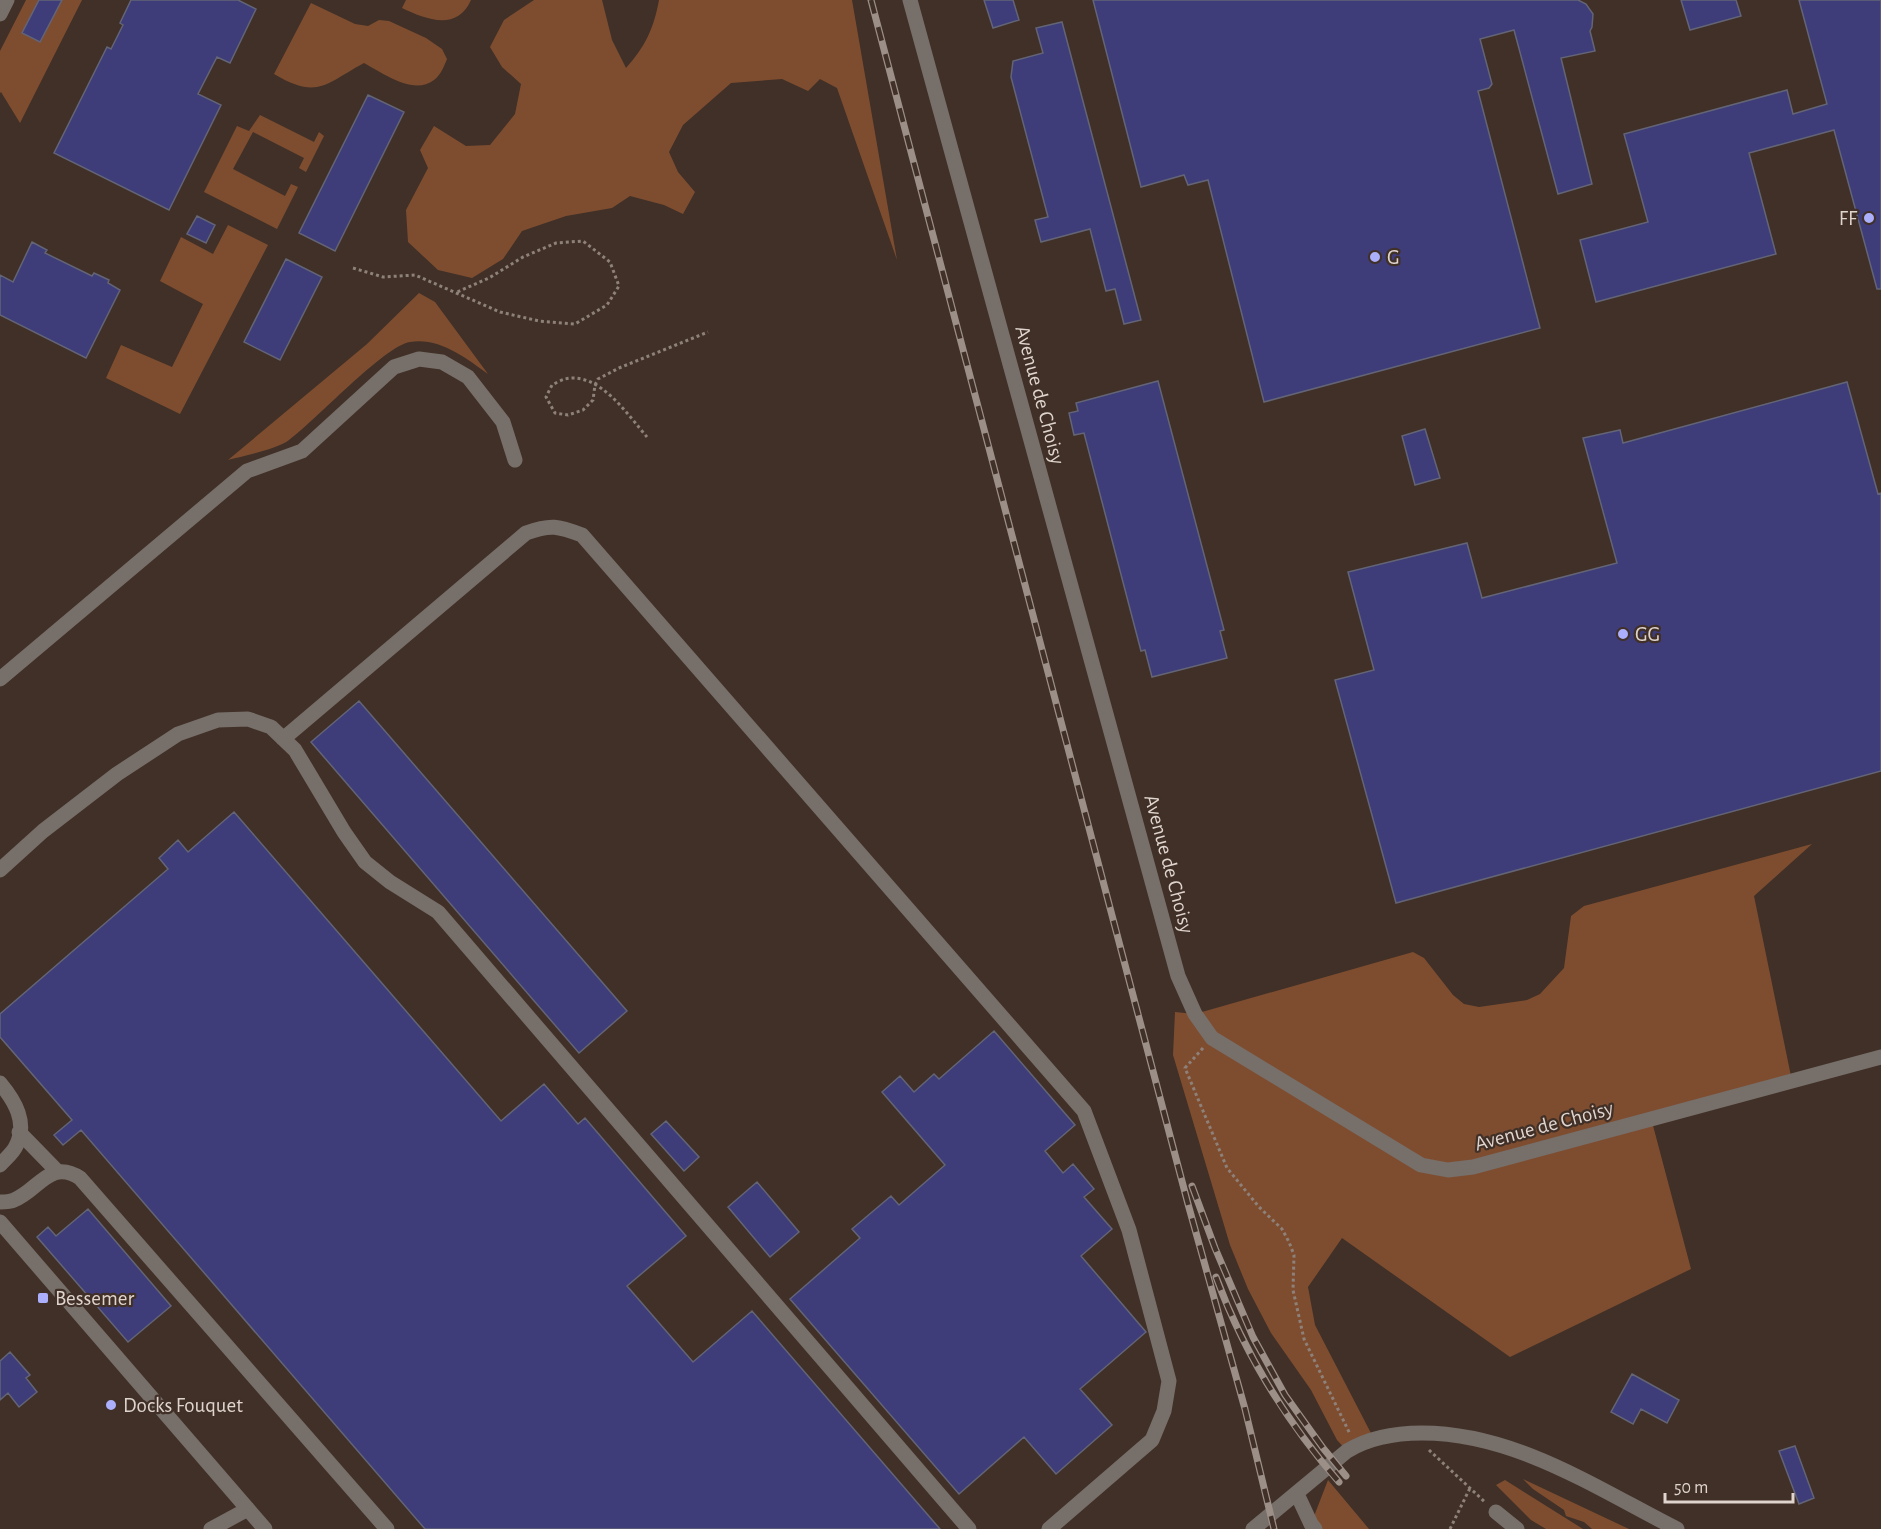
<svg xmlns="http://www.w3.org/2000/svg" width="1881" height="1529" viewBox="0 0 1881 1529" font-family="'Alegreya Sans',sans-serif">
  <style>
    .green { fill: #7e4d30 }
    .building { fill: #3e3c79; stroke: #636476; stroke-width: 1.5 }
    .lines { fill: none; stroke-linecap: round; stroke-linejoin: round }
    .path { stroke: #8e8179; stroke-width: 3; stroke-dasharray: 3 3; stroke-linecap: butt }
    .minor { stroke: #776f6a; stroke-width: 15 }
    .rail-casing { stroke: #9c8f88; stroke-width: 7 }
    .rail { stroke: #403027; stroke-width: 4.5; stroke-dasharray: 14; stroke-linecap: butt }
    .poi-dot { fill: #acaffb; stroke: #403027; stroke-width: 2 }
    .labels { text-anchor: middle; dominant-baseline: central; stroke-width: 4.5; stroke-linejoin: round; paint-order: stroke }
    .poi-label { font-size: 21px; fill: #dfd4ce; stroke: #403027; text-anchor: start }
    .street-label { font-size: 21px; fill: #dfd4ce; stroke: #403027 }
  </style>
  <rect width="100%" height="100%" fill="#403027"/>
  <path class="green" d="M26 0H82L20 123 1 92 0 93V51Z
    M406 0H471C457 32 425 19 402 8Z
    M534 0H602L612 40 626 68C645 47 654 28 659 0H852L897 260 837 88 820 79 808 91 782 79 731 83 683 125 669 152 678 172 695 192 683 214 664 205 630 196 612 208 566 216 522 231 503 259 472 278 438 270 408 242 406 210 428 168 420 150 434 126 466 146 490 145 515 114 521 84 502 67 490 47 504 20Z
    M311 3 355 24 368 26 379 20 389 21 426 38 442 49 447 59C444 66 441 75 434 80 413 96 383 73 364 63 325 84 318 100 274 74Z
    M260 115 314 142 319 132 324 136 306 172 299 168 304 158 253 132 233 169 285 196 291 184 298 187 277 229 204 192 237 126 249 131Z
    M228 225 268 245 180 414 106 378 121 345 172 367 203 304 160 281 181 237 213 254Z
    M419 293 435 302 488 374C466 358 439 337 410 342 384 346 315 421 289 440 278 449 243 456 228 460L367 344Z
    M1812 844 1754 896 1792 1081 1651 1118 1691 1269 1510 1357 1342 1238 1308 1287 1315 1325 1374 1439 1347 1451 1337 1440 1311 1390 1271 1333 1248 1289 1230 1245 1173 1055 1175 1012 1195 1014 1413 952 1424 958 1453 995 1464 1004 1479 1007 1527 1000 1540 994 1564 968 1571 916 1584 906Z
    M1523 1479 1629 1529H1592L1584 1522 1566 1516 1564 1510 1533 1489Z
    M1328 1480 1369 1529H1315L1311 1524Z
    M1505 1480 1583 1529H1546L1531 1520 1496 1485Z"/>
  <path class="building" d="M39 0H62L40 42 22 33Z
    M131 0H238L256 9 230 63 217 57 198 94 221 105 169 210 54 153 107 47 111 49 123 25 120 23Z
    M984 0H1013L1019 20 993 28Z
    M1093 0H1578L1586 4 1593 14 1592 27 1590 31 1595 51 1561 58 1592 184 1558 194 1514 30 1480 39 1492 84 1489 88 1478 91 1540 328 1264 402 1208 180 1188 185 1184 175 1141 187Z
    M1681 0H1736L1741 16 1690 30Z
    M1799 0H1881V289H1877L1834 130 1749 153 1776 254 1596 302 1580 240 1648 222 1624 134 1787 90 1793 114 1827 104Z
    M1062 22 1141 320 1124 324 1115 289 1106 291 1090 229 1041 242 1035 220 1048 217 1011 77 1013 61 1043 53 1036 28Z
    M368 95 404 112 335 251 299 233Z
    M197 216 215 225 206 243 187 234Z
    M32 242 47 250 45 253 92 276 94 273 109 280 108 283 120 290 86 358 0 315V275L13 282Z
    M286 259 322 277 280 360 244 342Z
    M1158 381 1224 630 1220 631 1227 658 1152 677 1145 650 1141 651 1084 433 1074 435 1069 413 1078 411 1076 403Z
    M1847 382 1878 494 1881 493V771L1396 903 1335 680 1374 670 1348 572 1467 543 1482 598 1617 563 1583 438 1620 430 1623 443Z
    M1425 429 1440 478 1415 485 1402 436Z
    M359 701 627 1011 579 1053 311 742Z
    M234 812 501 1121 544 1084 578 1124 585 1118 686 1236 627 1286 693 1362 752 1311 940 1529H425L81 1130 63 1145 54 1135 72 1120 0 1037V1014L168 869 159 858 178 840 188 852Z
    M994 1031 1075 1125 1045 1151 1063 1173 1073 1164 1094 1189 1084 1197 1112 1229 1081 1256 1146 1332 1080 1389 1112 1425 1056 1474 1024 1437 959 1494 790 1299 860 1238 852 1229 891 1196 899 1205 945 1165 882 1092 900 1076 914 1092 934 1074 939 1079Z
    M666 1121 699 1157 684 1171 651 1134Z
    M757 1182 799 1232 770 1257 728 1207Z
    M88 1209 171 1306 128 1342 37 1237 48 1227 56 1236Z
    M10 1352 30 1375 26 1378 37 1392 19 1407 8 1393 0 1400V1361Z
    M1632 1374 1679 1400 1667 1423 1641 1409 1633 1424 1611 1412Z
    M1795 1446 1814 1498 1799 1504 1779 1451Z"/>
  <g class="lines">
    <path class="path" d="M353 268 383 277 415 275 500 312 539 321 575 324 607 305 619 286 610 262 583 241 556 243 523 257 489 278 457 292
      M647 437C628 415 599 371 565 379 561 380 556 383 552 385L546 397 555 413 568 415 583 410 593 400 595 385 598 379 619 368 708 332
      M1203 1048 1185 1068 1227 1168 1259 1207 1282 1229 1289 1242 1294 1255 1293 1290 1304 1339 1350 1434
      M1429 1450 1486 1503
      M1450 1529 1470 1488"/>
    <path class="minor" d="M910 0 1178 976 1195 1014 1212 1038 1421 1165 1448 1170 1473 1167 1881 1057
      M0 14 7 0
      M0 679 247 471 302 451 394 367 419 359 442 362 468 377 503 422 515 460
      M283 739 526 533C551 524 558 526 582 535L1084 1111 1129 1230 1169 1381 1164 1411 1152 1440 1049 1529
      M0 870 43 831 117 774 178 734 218 720 248 719 271 727 295 750 344 832 365 862 390 882 438 912 969 1529
      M0 1083C15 1101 28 1123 16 1146 13 1153 5 1159 0 1165
      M19 1132 58 1172
      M0 1202C4 1202 10 1202 14 1200 38 1191 50 1158 80 1178L387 1529
      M0 1222 265 1529
      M1297 1494 1311 1524 1315 1529
      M1496 1512 1517 1529
      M211 1529 248 1509
      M1253 1529 1347 1451C1370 1437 1395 1433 1422 1433 1515 1433 1596 1488 1677 1529"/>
    <defs>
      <path id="rail" d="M871 0 1188 1204 1245 1409 1274 1529
        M1192 1186 1215 1248 1253 1337 1285 1395 1323 1448 1346 1476
        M1216 1277C1244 1353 1286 1421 1339 1482"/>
    </defs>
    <use href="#rail" class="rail-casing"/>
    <use href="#rail" class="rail"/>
  </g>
  <g class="poi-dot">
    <circle cx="1869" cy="218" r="6"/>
    <circle cx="1375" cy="257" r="6"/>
    <circle cx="1623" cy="634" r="6"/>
    <rect x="37" y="1292" width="12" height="12" rx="3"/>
    <circle cx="111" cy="1405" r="6"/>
  </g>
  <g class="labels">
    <g class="poi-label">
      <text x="1857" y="218" text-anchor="end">FF</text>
      <text x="1387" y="257">G</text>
      <text x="1635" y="634">GG</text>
      <text x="55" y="1298">Bessemer</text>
      <text x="123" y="1405">Docks Fouquet</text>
    </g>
    <g class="street-label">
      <text transform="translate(1040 395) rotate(75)">Avenue de Choisy</text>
      <text transform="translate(1169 864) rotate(75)">Avenue de Choisy</text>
      <text transform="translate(1544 1126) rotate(-15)">Avenue de Choisy</text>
    </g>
  </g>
  <path d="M1665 1493v9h128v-9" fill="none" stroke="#dfd4ce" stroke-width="3"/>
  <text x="1674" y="1493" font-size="18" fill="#dfd4ce" stroke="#403027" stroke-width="4.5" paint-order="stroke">50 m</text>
</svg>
